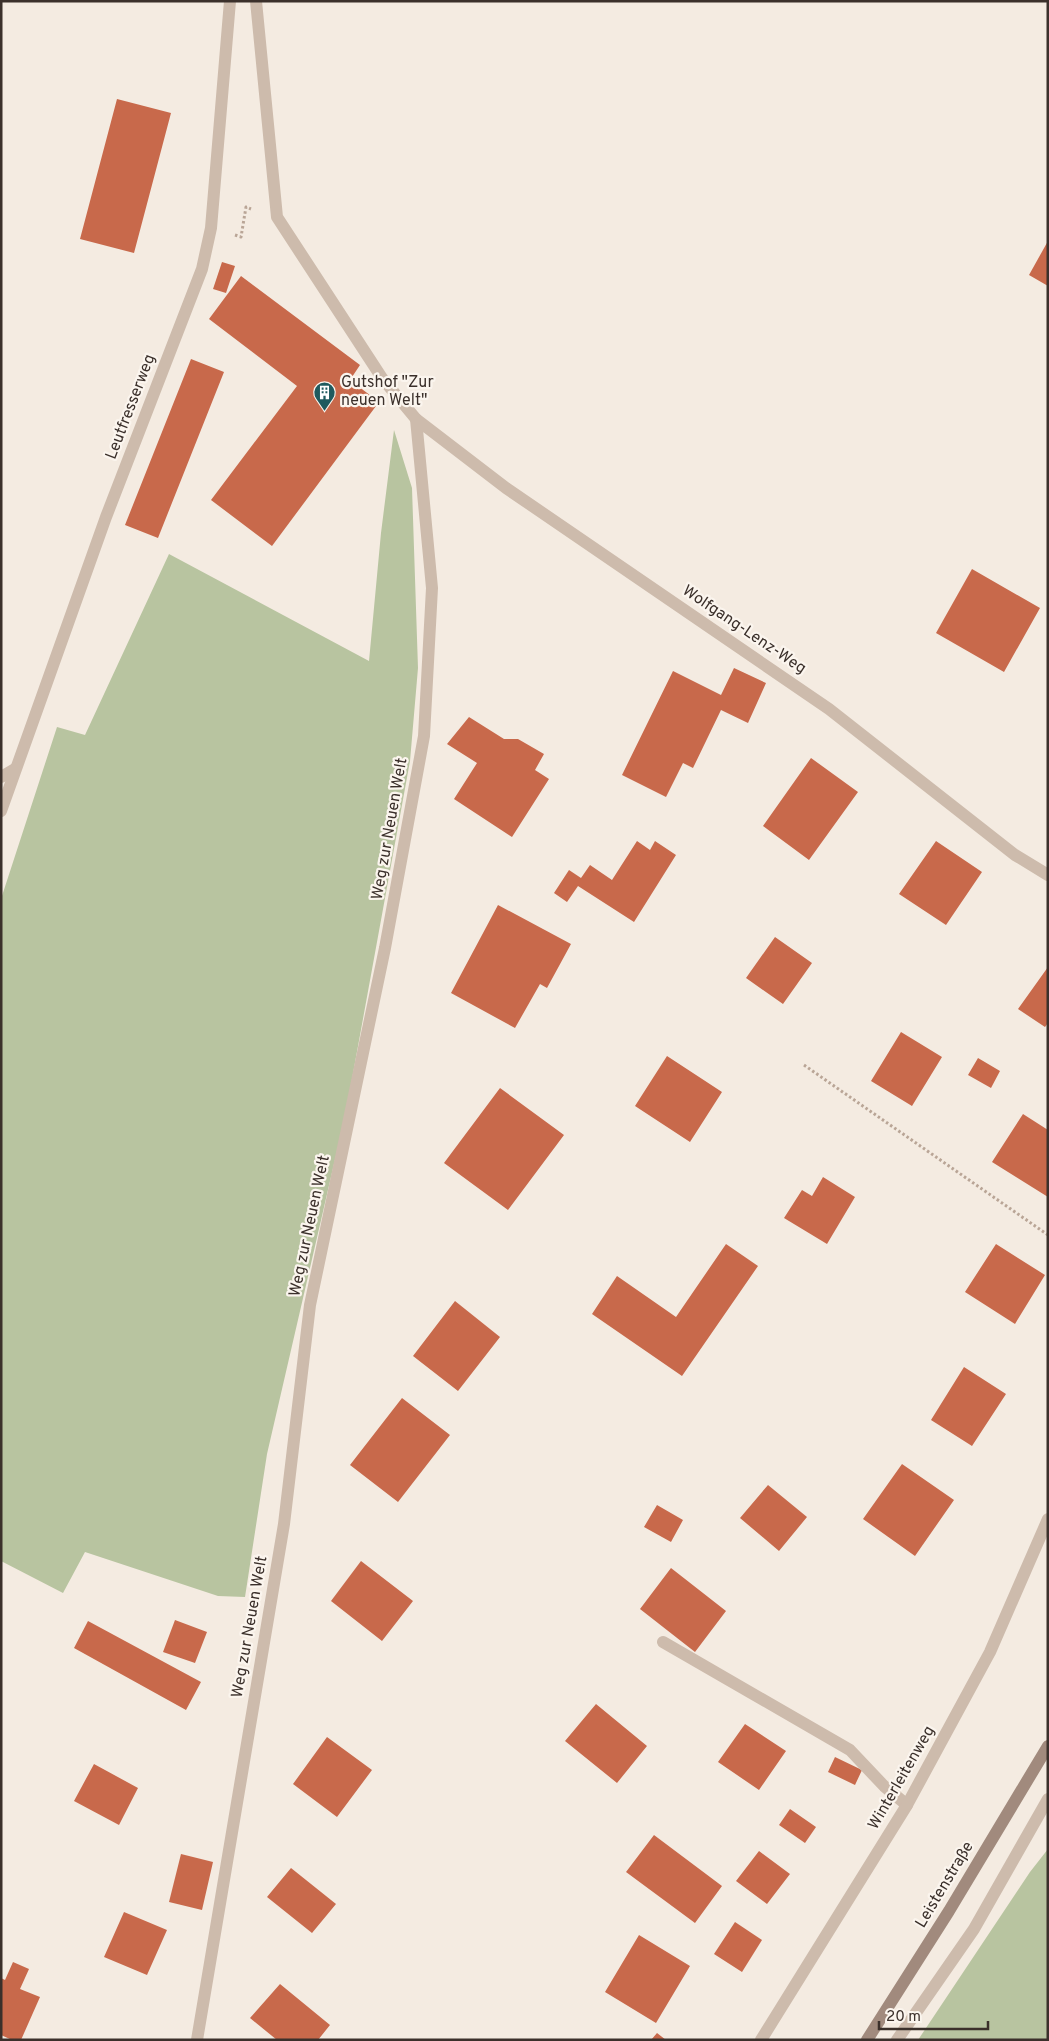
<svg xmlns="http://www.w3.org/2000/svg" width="1049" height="2041" viewBox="0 0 1049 2041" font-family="Overpass,sans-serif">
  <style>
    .green { fill: #b8c4a0 }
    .building { fill: #c8694b }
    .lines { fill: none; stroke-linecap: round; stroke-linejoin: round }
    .path { stroke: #b9a596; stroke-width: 3; stroke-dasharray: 2.5 2.5; stroke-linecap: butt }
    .service { stroke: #cdbbac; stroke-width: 12 }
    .minor { stroke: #cdbbac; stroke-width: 12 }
    .secondary { stroke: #a18a7d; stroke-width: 12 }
    .labels { text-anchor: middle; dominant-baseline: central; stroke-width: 4.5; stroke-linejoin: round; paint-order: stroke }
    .poi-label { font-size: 16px; fill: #3b302b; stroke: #fbf5ee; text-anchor: start }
    .street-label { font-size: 16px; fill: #3b302b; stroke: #fbf5ee }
  </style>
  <rect width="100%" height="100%" fill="#f4ebe1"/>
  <path class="green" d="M394 430 412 488 418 668 410 761 346 1112 267 1454 245 1597 218 1596 85 1552 63 1593 1 1561V899L57 727 85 735 169 554 369 661 381 533Z
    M1048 1849V2040H918L1030 1872Z"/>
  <path class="building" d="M117 99 171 113 134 253 80 239Z
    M1048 241V286L1029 275Z
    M222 262 235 266 226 293 213 289Z
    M241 276 360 365 350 380 379 402 272 546 211 500 297 386 209 319Z
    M191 359 224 372 158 538 125 525Z
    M972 569 1040 608 1004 672 936 633Z
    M734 668 766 683 748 723 721 710 693 768 683 763 666 797 622 775 673 671 721 695Z
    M469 717 504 739H518L544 754 535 770 549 779 512 837 454 799 477 763 447 744Z
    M811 758 858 792 809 860 763 826Z
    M637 841 650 850 655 841 676 855 634 922 578 886 567 902 554 893 569 870 581 878 590 865 612 880Z
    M936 841 982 872 946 925 899 894Z
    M498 905 571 944 547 988 540 984 515 1028 451 993Z
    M775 937 812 963 783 1004 746 978Z
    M1048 967V1023L1045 1027 1018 1009Z
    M901 1032 942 1057 912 1106 871 1081Z
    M667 1056 722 1092 690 1142 635 1106Z
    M978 1058 1000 1071 991 1088 968 1075Z
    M500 1088 564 1135 508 1210 444 1163Z
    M1023 1114 1048 1130V1197L992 1162Z
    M823 1177 855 1197 827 1244 784 1218 802 1190 812 1196Z
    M726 1244 758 1266 682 1376 592 1314 617 1276 676 1317Z
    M996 1244 1045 1275 1015 1324 965 1292Z
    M455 1301 500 1337 458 1391 413 1356Z
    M964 1367 1006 1394 972 1446 931 1420Z
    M402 1398 450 1435 398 1502 350 1465Z
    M902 1464 954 1500 915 1556 863 1519Z
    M768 1485 807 1517 779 1551 740 1518Z
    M657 1505 683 1520 671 1542 644 1527Z
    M361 1561 413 1601 382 1641 331 1601Z
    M671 1568 726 1611 695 1652 640 1609Z
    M175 1620 207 1632 195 1663 163 1652Z
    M88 1621 201 1682 186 1710 74 1648Z
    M596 1704 647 1746 617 1783 565 1741Z
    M745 1724 786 1751 759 1790 718 1762Z
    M327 1737 372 1770 337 1817 293 1784Z
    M835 1757 862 1770 855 1785 828 1772Z
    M94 1764 138 1788 119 1825 74 1801Z
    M790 1809 816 1827 805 1843 779 1825Z
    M654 1835 722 1886 695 1923 626 1872Z
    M759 1851 790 1874 767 1904 736 1881Z
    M181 1854 213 1862 202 1910 169 1902Z
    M291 1868 336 1904 312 1933 267 1897Z
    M124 1912 167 1930 147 1975 104 1957Z
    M735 1922 762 1940 742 1972 714 1954Z
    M639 1935 690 1966 656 2023 605 1992Z
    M13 1962 29 1969 20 1989 40 1997 21 2040H12L1 2035V1978L5 1980Z
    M280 1984 330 2025 318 2040H277L250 2018Z
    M657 2033 666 2040H651Z"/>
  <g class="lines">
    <path class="path" d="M235 235 241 237 246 207 251 209
      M804 1065 1048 1235"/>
    <path class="service" d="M256 1 277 217 382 378 416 419
      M1 777 15 769
      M663 1642 850 1750 884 1786 907 1805"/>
    <path class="minor" d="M416 419 506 488 829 709 1015 855 1048 875
      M1 811 106 517 202 269 211 228 230 1
      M197 2040 284 1524 310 1305 385 948 424 736 432 588 416 419
      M761 2040 907 1805 990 1652 1048 1519
      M897 2040 974 1929 1048 1799"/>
    <path class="secondary" d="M867 2040 949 1911 1048 1746"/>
  </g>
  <defs>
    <symbol id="building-pin" viewBox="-11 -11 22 30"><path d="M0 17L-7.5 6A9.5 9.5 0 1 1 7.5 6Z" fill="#1f5a5e" stroke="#fbf5ee"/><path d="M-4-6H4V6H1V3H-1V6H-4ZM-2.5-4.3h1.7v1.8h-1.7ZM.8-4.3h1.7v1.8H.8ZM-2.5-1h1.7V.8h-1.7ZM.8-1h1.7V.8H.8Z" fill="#fff"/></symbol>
  </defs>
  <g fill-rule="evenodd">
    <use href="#building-pin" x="312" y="380" width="25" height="34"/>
  </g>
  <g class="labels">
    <g class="poi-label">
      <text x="341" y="383">Gutshof "Zur<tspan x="341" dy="18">neuen Welt"</tspan></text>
    </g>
    <g class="street-label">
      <text transform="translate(131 407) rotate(-69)">Leutfresserweg</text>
      <text transform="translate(744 630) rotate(34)">Wolfgang-Lenz-Weg</text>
      <text transform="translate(390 829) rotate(-80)">Weg zur Neuen Welt</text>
      <text transform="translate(310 1226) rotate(-78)">Weg zur Neuen Welt</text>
      <text transform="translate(250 1627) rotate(-80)">Weg zur Neuen Welt</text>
      <text transform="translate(902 1778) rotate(-60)">Winterleitenweg</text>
      <text transform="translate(945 1885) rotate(-59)">Leistenstraße</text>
    </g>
  </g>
  <rect width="1049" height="2041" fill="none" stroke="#3b302b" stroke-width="5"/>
  <path d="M879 2021v8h109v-8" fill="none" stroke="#3b302b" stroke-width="2.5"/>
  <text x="886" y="2021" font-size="15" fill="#3b302b" stroke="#fbf5ee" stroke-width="4" paint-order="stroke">20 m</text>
</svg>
